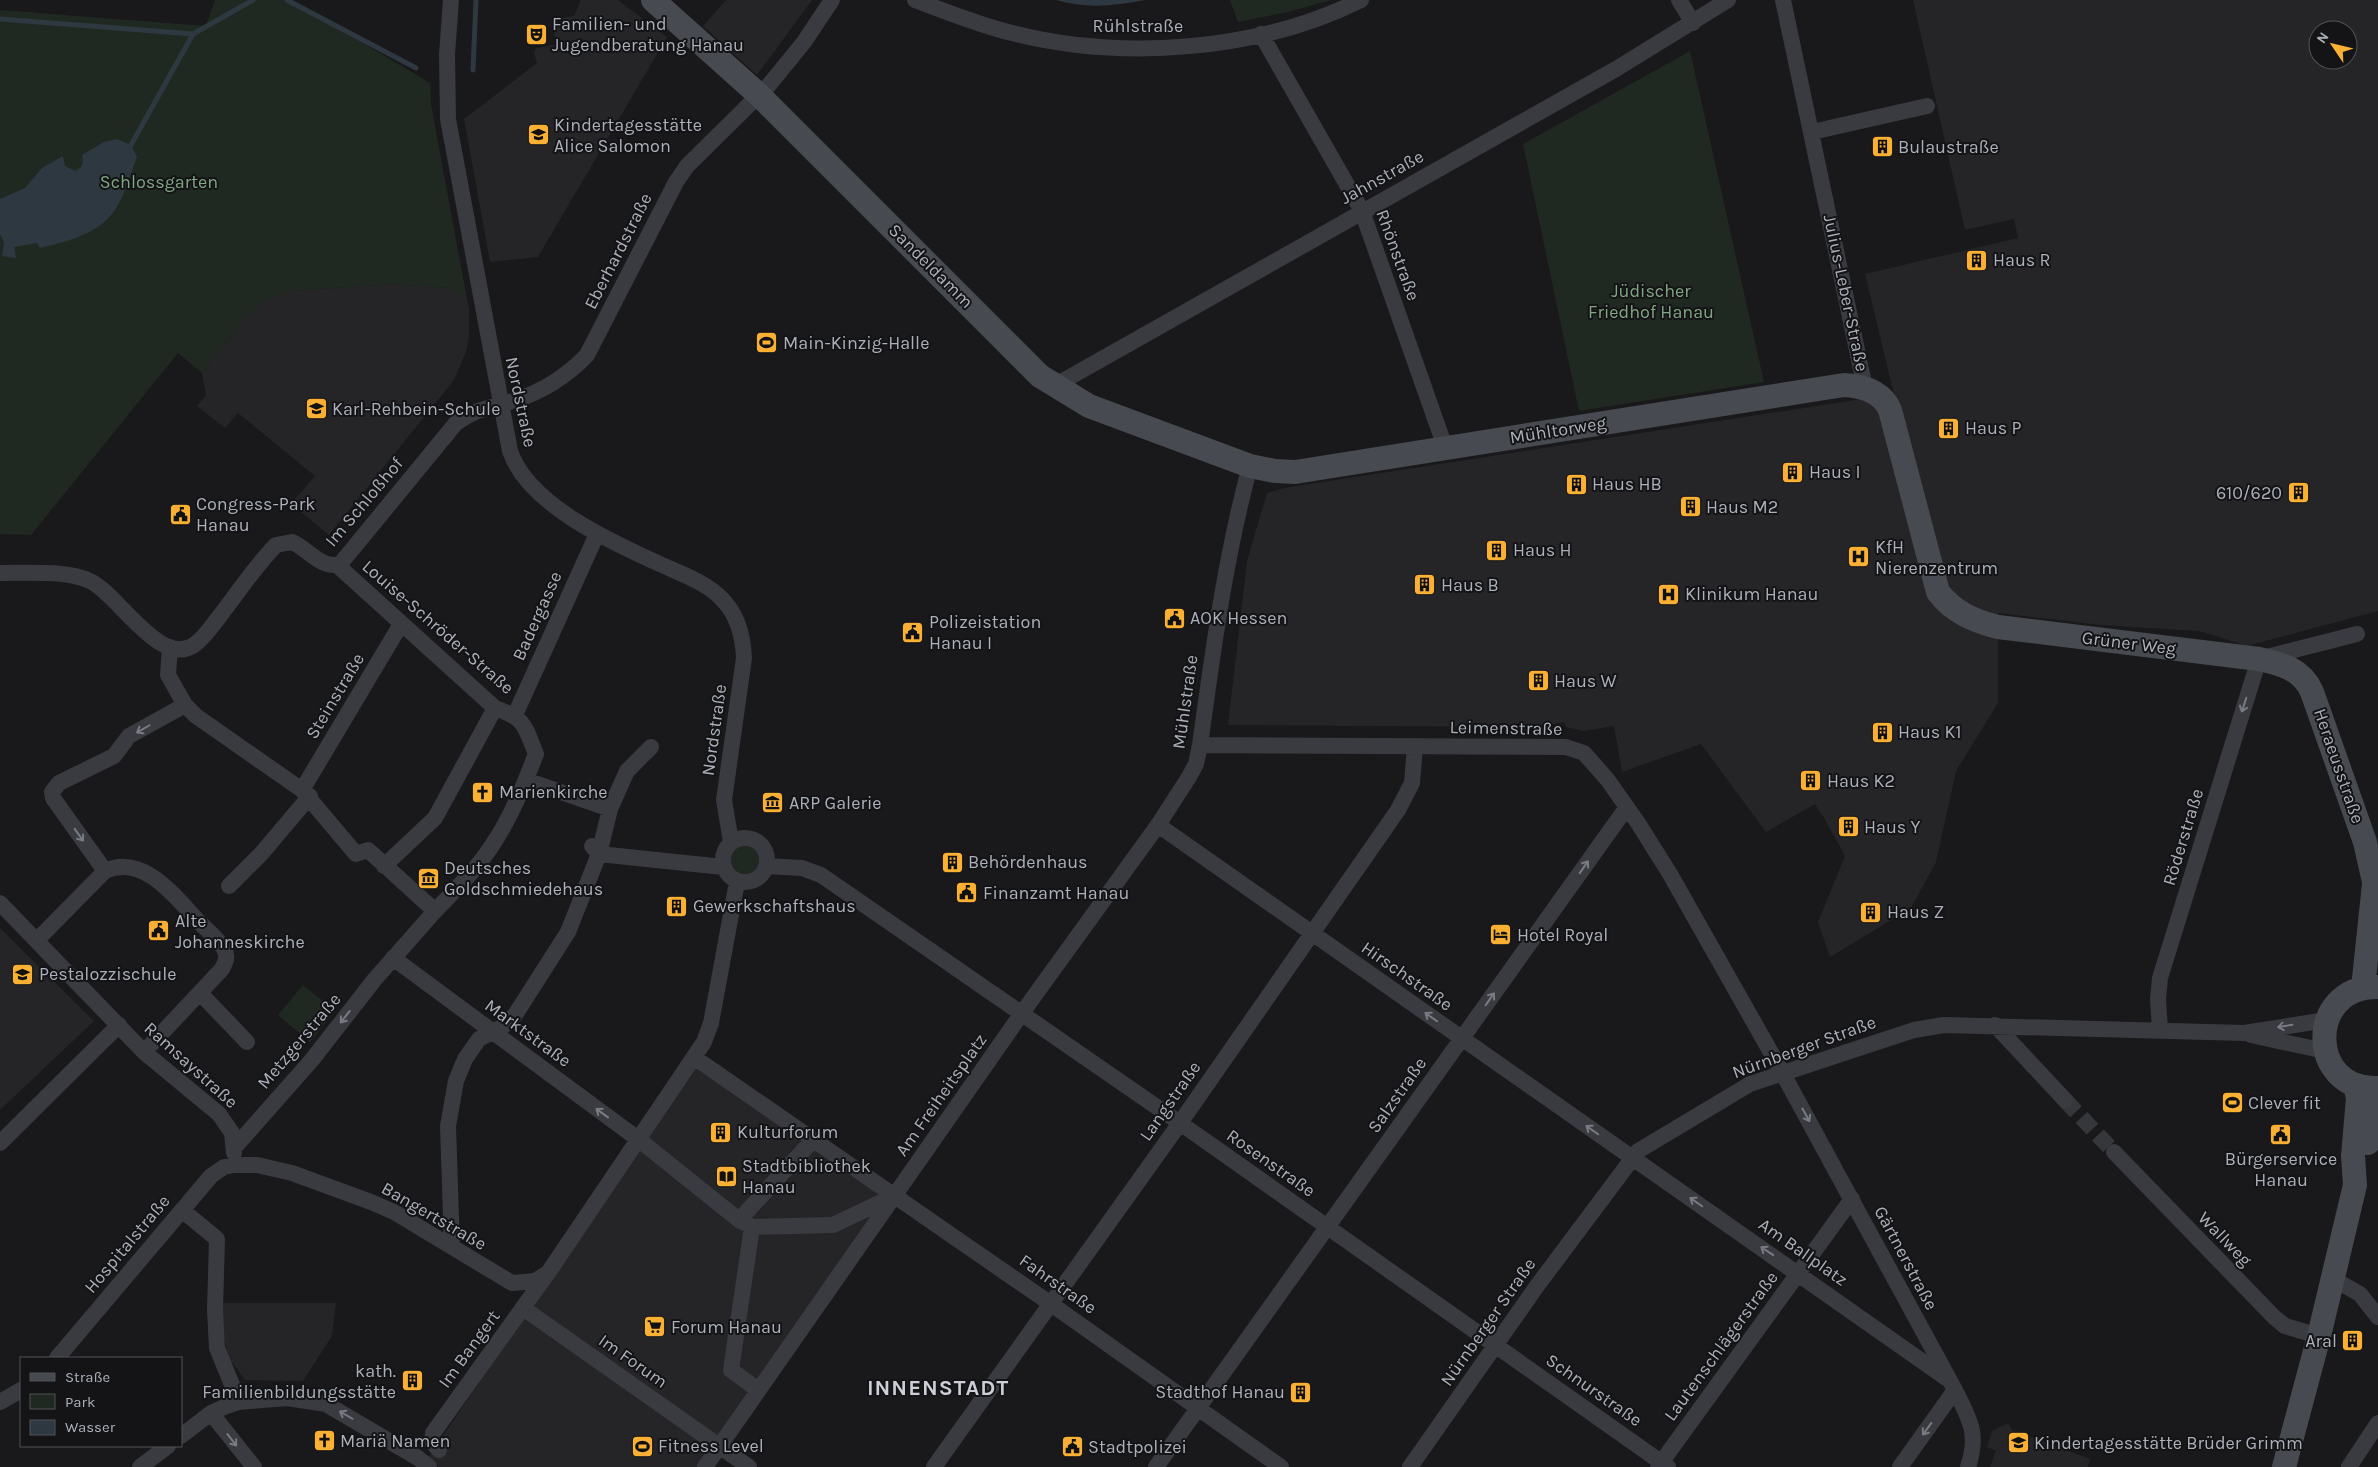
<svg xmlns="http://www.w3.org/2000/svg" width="2378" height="1467" viewBox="0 0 2378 1467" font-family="Karla,sans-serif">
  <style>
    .built { fill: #252528; fill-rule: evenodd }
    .green { fill: #202921 }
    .water { fill: #2e3840 }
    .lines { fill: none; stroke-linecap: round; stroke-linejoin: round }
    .stream { stroke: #2e3840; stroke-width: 5 }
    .street-tunnel { stroke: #36373b; stroke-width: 16; stroke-dasharray: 16 8; stroke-linecap: butt }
    .street { stroke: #393b40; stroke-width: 16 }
    .secondary { stroke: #474a50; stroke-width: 24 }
    .oneway { stroke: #787b84 }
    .labels { text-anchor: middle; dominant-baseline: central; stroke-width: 4; stroke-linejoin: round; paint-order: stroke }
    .poi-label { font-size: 18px; fill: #abb0bb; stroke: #141416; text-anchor: start }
    .street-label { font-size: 18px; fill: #abb0bb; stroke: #141416 }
    .park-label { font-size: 18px; fill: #81a682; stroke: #141416 }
    .district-label { font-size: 22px; font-weight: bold; letter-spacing: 1px; fill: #cccfd7; stroke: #141416 }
  </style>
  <rect width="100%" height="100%" fill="#19191b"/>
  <path class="built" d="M581 0H618L667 37 538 257 490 262 464 119 537 63 534 53 536 48 556 45 553 23 560 22V18L574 16Z
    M726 0H812L757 75 703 26Z
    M1913 0H2378V611L2247 646 2199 631 2101 625 1998 613V703L1956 771 1936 862 1911 908 1830 957 1818 922 1845 856 1824 818 1815 804 1766 832 1701 744 1622 772 1614 726 1584 731 1566 727 1565 722 1537 727 1228 725 1247 561 1267 493 1284 488 1894 394 1865 274 2018 238 2014 219 1965 230ZM2318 30H2348V60H2318Z
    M392 284 449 288 457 294H466L469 309V337L466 352 454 380 329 535 291 504 315 476 238 413 225 428 197 406 206 395 202 373 247 316 265 301 277 295 291 291Z
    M0 928 94 1021 0 1110Z
    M694 1067 884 1196 699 1467H439L427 1459Z
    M221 1303H336L332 1336 303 1381 245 1380 228 1357 220 1317Z
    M2008 1423 2012 1430 2090 1459 2088 1467H1990L1996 1451 1987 1447 1992 1431Z"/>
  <path class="green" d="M215 0H291L430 83 431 104 466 294H457L449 288 392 284 291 291 266 301 247 316 202 373 178 353 31 535 0 534V10L206 26Z
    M1230 0H1331L1288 12 1238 22Z
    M1690 51 1764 382 1579 411 1523 144Z
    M731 860a14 14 0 1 1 28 0a14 14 0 1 1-28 0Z
    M303 985 335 1011 310 1042 278 1015Z"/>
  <path class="water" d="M1056 0H1145C1116 6 1084 9 1056 0Z
    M117 139 131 145 137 157C130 175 124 199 112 214 95 235 65 242 40 248L37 243 14 247 16 258 2 256 4 242 0 234V199L25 188 42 168 63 156 65 166 75 171C83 167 84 163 82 155L104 142Z"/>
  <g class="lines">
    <path class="stream" d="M287 0 416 68
      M0 19 193 34 253 0
      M473 70 476 0
      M131 145 193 34"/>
    <path class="street-tunnel" d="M2065 1100 2114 1152"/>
    <path class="street" d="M451 0 447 54 448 119 510 451C528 505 613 543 662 565 682 574 707 583 722 599 738 615 743 636 744 658L724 800 731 842
      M915 0C947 12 979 25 1012 33 1123 61 1258 51 1361 0
      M1679 0 1693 23
      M1783 0 1865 388
      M1261 34 1362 211 1445 447
      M1812 132 1927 106
      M1054 386 1616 69 1728 0
      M337 565 495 708C526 719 524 725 536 754 524 785 511 817 493 844 477 869 455 890 435 911
      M0 573C26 573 67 570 90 581 117 593 160 668 194 645 204 638 212 626 219 617 238 593 255 566 276 545L292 542C307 548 324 572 341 563L456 423C476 408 491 408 513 401 542 392 566 377 587 355L676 182 687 166 769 85 804 42 832 0
      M170 647 168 675 185 705 196 716 302 790 356 854 368 850 435 911 375 979 311 1061 234 1148
      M515 715 597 534
      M1200 745 1566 747 1584 753 1607 779 1638 823 1670 874 1782 1072 1955 1390C1970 1420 1979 1434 1968 1467
      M526 780 610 809
      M302 790 401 624
      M1158 825 1946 1378
      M723 860a22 22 0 1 1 44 0a22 22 0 1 1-44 0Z
      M592 846 599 854 723 867
      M384 866 435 818 495 708
      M766 866 802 868 821 875 1180 1123 1668 1467
      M105 871 53 798 52 792 59 783 114 756 129 736 185 705
      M229 886 261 854 310 796
      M0 903 144 1052 219 1114 232 1133 234 1153
      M37 940 105 871C144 853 176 898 199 922 207 930 221 941 225 951 228 958 225 963 222 969L144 1052
      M393 958 638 1139 739 1220 752 1227 833 1225 892 1197
      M200 993 247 1042
      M1995 1025 2065 1100
      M2160 1030 2158 999 2160 978 2259 659 2357 634
      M2251 1035 2325 1051
      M695 1058 1051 1304 1281 1467
      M0 1143 119 1025
      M2114 1152 2274 1317 2285 1326 2319 1336
      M182 1210 217 1239 215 1310 217 1348 239 1402
      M739 1220 813 1140
      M752 1227 731 1370 758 1390
      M452 1247 448 1126 456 1081 465 1059 479 1039 502 1027 515 1015 568 932 599 854 610 809 627 771 651 747
      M2333 1279 2360 1294 2378 1317
      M523 1308 749 1467
      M57 1358 211 1176 224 1167 234 1165H257L292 1173 371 1202 394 1212 512 1283 535 1281 548 1273 704 1042 711 1023 737 882
      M0 1402 21 1390
      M211 1413 254 1467
      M181 1436 211 1413 224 1407 239 1402 287 1398 326 1404 418 1458 429 1467
      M439 1450 432 1442 433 1433 547 1274
      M140 1467 168 1446
      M705 1467 1022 1013 1158 825 1189 777 1196 764 1200 745C1213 651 1225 558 1250 466
      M934 1467 1180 1123 1398 810 1412 783 1415 747
      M1156 1467 1627 807
      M1410 1467 1537 1286 1638 1151 1750 1084 1914 1030 1944 1025 2244 1033 2326 1020
      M1658 1467 1852 1199
      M1900 1467 1955 1390
      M2349 1467 2378 1423"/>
    <path class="secondary" d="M653 0 759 95 1040 376 1089 406 1250 466 1275 471 1295 472 1844 385C1863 386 1882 392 1890 410L1938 592C1953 612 1974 621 1998 627L2259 659C2282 664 2302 669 2312 692L2365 842 2378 900
      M2378 987C2306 985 2307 1092 2378 1088
      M2363 988 2374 884
      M2368 1143 2378 1098
      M2284 1467 2319 1336 2355 1185 2353 1156 2358 1098 2355 1085"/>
  </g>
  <defs><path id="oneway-shaft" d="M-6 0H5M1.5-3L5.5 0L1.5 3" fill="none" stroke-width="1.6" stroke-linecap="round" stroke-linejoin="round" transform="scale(1.25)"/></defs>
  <g class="oneway">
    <use href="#oneway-shaft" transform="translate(2244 705) rotate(108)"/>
    <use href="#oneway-shaft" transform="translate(143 729) rotate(150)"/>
    <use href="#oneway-shaft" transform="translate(79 835) rotate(55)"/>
    <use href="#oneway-shaft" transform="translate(1584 867) rotate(-55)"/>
    <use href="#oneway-shaft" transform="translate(1490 999) rotate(-55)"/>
    <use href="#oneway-shaft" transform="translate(345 1017) rotate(128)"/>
    <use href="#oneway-shaft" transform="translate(1431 1017) rotate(-145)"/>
    <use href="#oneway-shaft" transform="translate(2285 1026) rotate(170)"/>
    <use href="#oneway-shaft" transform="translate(602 1113) rotate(-144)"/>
    <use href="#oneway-shaft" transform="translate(1806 1115) rotate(61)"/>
    <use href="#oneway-shaft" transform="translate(1592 1130) rotate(-145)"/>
    <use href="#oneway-shaft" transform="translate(1696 1202) rotate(-145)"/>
    <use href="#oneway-shaft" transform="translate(1767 1251) rotate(-146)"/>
    <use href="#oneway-shaft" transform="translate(346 1415) rotate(-150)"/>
    <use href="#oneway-shaft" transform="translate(1927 1429) rotate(126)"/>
    <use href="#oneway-shaft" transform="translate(232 1440) rotate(52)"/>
  </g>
  <defs>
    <symbol id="theatre-square" viewBox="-11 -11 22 22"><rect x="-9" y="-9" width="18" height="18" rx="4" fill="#f9b033" stroke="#141416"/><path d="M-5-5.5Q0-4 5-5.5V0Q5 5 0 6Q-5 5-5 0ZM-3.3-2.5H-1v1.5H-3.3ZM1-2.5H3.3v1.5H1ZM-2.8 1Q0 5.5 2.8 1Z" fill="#111"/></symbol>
    <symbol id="school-square" viewBox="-11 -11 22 22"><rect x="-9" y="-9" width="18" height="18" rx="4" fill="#f9b033" stroke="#141416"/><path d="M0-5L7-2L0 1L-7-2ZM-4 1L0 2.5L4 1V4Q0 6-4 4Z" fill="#111"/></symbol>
    <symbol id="building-square" viewBox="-11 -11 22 22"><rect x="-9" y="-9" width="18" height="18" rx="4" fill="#f9b033" stroke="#141416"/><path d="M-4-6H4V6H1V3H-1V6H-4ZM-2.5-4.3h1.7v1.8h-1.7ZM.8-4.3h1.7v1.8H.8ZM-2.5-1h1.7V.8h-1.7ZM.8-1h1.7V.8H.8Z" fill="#111"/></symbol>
    <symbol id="stadium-square" viewBox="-11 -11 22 22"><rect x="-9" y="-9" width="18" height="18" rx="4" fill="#f9b033" stroke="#141416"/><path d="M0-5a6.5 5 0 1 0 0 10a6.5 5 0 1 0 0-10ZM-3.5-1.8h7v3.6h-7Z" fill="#111"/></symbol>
    <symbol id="civic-square" viewBox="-11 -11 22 22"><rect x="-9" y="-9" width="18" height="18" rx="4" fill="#f9b033" stroke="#141416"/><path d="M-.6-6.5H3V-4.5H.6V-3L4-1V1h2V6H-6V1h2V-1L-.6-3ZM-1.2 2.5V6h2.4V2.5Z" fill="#111"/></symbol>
    <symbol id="hospital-square" viewBox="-11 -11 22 22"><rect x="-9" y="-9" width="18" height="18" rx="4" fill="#f9b033" stroke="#141416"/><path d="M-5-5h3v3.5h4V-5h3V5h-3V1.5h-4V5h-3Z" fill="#111"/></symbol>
    <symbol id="church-square" viewBox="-11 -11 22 22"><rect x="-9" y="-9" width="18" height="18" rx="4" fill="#f9b033" stroke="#141416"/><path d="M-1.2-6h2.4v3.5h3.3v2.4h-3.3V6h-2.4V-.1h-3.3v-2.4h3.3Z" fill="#111"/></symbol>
    <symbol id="museum-square" viewBox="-11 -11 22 22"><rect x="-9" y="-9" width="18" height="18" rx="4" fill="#f9b033" stroke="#141416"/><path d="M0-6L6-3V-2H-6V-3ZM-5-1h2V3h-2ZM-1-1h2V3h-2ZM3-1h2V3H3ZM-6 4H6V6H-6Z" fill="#111"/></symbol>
    <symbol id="hotel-square" viewBox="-11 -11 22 22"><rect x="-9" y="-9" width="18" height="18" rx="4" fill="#f9b033" stroke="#141416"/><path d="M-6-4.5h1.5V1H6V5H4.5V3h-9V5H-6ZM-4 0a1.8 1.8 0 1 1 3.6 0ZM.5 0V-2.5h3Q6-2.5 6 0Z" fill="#111"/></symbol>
    <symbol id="library-square" viewBox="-11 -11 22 22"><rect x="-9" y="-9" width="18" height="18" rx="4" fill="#f9b033" stroke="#141416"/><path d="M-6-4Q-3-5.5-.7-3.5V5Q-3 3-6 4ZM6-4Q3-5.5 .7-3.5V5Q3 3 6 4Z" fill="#111"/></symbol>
    <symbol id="supermarket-square" viewBox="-11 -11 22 22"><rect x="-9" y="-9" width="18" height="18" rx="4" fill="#f9b033" stroke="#141416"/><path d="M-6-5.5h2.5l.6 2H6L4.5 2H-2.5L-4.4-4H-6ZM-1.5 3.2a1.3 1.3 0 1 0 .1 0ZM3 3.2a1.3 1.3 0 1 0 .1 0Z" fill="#111"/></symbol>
  </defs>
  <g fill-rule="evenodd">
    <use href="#theatre-square" x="524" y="22" width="25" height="25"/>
    <use href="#school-square" x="526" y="122" width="25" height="25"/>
    <use href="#building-square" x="1870" y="134" width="25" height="25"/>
    <use href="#building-square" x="1964" y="248" width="25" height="25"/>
    <use href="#stadium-square" x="754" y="330" width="25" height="25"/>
    <use href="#school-square" x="304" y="396" width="25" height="25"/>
    <use href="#building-square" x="1936" y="416" width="25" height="25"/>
    <use href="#building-square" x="1780" y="460" width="25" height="25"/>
    <use href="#building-square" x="1564" y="472" width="25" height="25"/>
    <use href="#building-square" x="2286" y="480" width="25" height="25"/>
    <use href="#building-square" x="1678" y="494" width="25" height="25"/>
    <use href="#civic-square" x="168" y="502" width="25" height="25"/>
    <use href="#building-square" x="1484" y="538" width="25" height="25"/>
    <use href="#hospital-square" x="1846" y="544" width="25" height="25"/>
    <use href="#building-square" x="1412" y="572" width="25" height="25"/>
    <use href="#hospital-square" x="1656" y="582" width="25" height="25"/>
    <use href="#civic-square" x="1162" y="606" width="25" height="25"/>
    <use href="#civic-square" x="900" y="620" width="25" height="25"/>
    <use href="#building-square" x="1526" y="668" width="25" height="25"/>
    <use href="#building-square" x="1870" y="720" width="25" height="25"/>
    <use href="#building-square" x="1798" y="768" width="25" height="25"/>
    <use href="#church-square" x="470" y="780" width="25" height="25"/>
    <use href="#museum-square" x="760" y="790" width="25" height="25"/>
    <use href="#building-square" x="1836" y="814" width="25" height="25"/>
    <use href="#building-square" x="940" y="850" width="25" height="25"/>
    <use href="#museum-square" x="416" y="866" width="25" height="25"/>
    <use href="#civic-square" x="954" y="880" width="25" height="25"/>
    <use href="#building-square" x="664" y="894" width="25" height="25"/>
    <use href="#building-square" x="1858" y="900" width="25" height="25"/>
    <use href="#civic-square" x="146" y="918" width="25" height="25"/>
    <use href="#hotel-square" x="1488" y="922" width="25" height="25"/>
    <use href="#school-square" x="10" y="962" width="25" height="25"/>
    <use href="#stadium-square" x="2220" y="1090" width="25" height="25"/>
    <use href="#building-square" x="708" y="1120" width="25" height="25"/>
    <use href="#civic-square" x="2268" y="1122" width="25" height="25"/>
    <use href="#library-square" x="714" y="1164" width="25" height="25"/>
    <use href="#supermarket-square" x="642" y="1314" width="25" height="25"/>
    <use href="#building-square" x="2340" y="1328" width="25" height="25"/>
    <use href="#building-square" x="400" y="1368" width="25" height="25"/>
    <use href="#building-square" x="1288" y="1380" width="25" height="25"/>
    <use href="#church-square" x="312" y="1428" width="25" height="25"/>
    <use href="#school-square" x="2006" y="1430" width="25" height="25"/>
    <use href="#stadium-square" x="630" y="1434" width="25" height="25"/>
    <use href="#civic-square" x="1060" y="1434" width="25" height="25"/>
  </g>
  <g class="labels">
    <g class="poi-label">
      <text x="552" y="24">Familien- und<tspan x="552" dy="21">Jugendberatung Hanau</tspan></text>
      <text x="554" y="125">Kindertagesstätte<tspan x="554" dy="21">Alice Salomon</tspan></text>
      <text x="1898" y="147">Bulaustraße</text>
      <text x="1993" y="260">Haus R</text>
      <text x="783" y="343">Main-Kinzig-Halle</text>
      <text x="332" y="409">Karl-Rehbein-Schule</text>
      <text x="1965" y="428">Haus P</text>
      <text x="1809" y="472">Haus I</text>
      <text x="1592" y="484">Haus HB</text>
      <text x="2282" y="493" text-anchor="end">610/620</text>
      <text x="196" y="504">Congress-Park<tspan x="196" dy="21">Hanau</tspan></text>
      <text x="1706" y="507">Haus M2</text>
      <text x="1875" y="547">KfH<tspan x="1875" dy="21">Nierenzentrum</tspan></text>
      <text x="1513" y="550">Haus H</text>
      <text x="1441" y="585">Haus B</text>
      <text x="1685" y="594">Klinikum Hanau</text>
      <text x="1190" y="618">AOK Hessen</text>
      <text x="929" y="622">Polizeistation<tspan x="929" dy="21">Hanau I</tspan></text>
      <text x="1554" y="681">Haus W</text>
      <text x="1898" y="732">Haus K1</text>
      <text x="1827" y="781">Haus K2</text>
      <text x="499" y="792">Marienkirche</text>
      <text x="789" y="803">ARP Galerie</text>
      <text x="1864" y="827">Haus Y</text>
      <text x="968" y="862">Behördenhaus</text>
      <text x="444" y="868">Deutsches<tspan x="444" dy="21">Goldschmiedehaus</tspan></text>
      <text x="983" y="893">Finanzamt Hanau</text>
      <text x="693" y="906">Gewerkschaftshaus</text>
      <text x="1887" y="912">Haus Z</text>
      <text x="175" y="921">Alte<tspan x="175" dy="21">Johanneskirche</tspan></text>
      <text x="1517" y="935">Hotel Royal</text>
      <text x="39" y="974">Pestalozzischule</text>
      <text x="2248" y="1103">Clever fit</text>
      <text x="737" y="1132">Kulturforum</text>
      <text x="2281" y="1159" text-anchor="middle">Bürgerservice<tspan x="2281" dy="21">Hanau</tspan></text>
      <text x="742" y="1166">Stadtbibliothek<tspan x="742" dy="21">Hanau</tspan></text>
      <text x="671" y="1327">Forum Hanau</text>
      <text x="2337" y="1341" text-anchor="end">Aral</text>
      <text x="396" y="1371" text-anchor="end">kath.<tspan x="396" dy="21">Familienbildungsstätte</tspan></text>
      <text x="1285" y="1392" text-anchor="end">Stadthof Hanau</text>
      <text x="340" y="1441">Mariä Namen</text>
      <text x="2034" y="1443">Kindertagesstätte Brüder Grimm</text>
      <text x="658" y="1446">Fitness Level</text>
      <text x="1088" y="1447">Stadtpolizei</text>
    </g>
    <g class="street-label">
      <text x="1138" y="26">Rühlstraße</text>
      <text transform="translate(1382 177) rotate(-29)">Jahnstraße</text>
      <text transform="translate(618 251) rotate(-63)">Eberhardstraße</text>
      <text transform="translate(1398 255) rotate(70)">Rhönstraße</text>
      <text transform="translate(931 266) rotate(45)">Sandeldamm</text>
      <text transform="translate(1846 293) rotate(78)">Julius-Leber-Straße</text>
      <text transform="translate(521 402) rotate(78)">Nordstraße</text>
      <text transform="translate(1558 430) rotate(-9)">Mühltorweg</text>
      <text transform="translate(364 502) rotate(-50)">Im Schloßhof</text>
      <text transform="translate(537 616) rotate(-66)">Badergasse</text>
      <text transform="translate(438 627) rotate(41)">Louise-Schröder-Straße</text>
      <text transform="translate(2129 643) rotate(7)">Grüner Weg</text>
      <text transform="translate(335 696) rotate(-59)">Steinstraße</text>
      <text transform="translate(1185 702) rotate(-82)">Mühlstraße</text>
      <text transform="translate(1506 728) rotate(1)">Leimenstraße</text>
      <text transform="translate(714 730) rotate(-82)">Nordstraße</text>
      <text transform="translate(2339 766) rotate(71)">Heraeusstraße</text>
      <text transform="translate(2183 837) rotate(-73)">Röderstraße</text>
      <text transform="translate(1407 976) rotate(35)">Hirschstraße</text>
      <text transform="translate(528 1033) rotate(36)">Marktstraße</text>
      <text transform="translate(299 1041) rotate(-50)">Metzgerstraße</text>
      <text transform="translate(1804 1047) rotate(-20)">Nürnberger Straße</text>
      <text transform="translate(191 1065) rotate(42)">Ramsaystraße</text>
      <text transform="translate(941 1095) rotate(-55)">Am Freiheitsplatz</text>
      <text transform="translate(1397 1095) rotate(-55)">Salzstraße</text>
      <text transform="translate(1170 1101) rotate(-55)">Langstraße</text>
      <text transform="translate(1271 1163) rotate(35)">Rosenstraße</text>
      <text transform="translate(434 1216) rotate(30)">Bangertstraße</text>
      <text transform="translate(2225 1239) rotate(46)">Wallweg</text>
      <text transform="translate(127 1244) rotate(-50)">Hospitalstraße</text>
      <text transform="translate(1803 1252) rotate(35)">Am Ballplatz</text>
      <text transform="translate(1906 1258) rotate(62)">Gärtnerstraße</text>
      <text transform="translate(1058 1284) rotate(35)">Fahrstraße</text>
      <text transform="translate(1488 1322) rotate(-55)">Nürnberger Straße</text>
      <text transform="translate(1721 1346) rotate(-54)">Lautenschlägerstraße</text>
      <text transform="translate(469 1349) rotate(-54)">Im Bangert</text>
      <text transform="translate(633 1361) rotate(35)">Im Forum</text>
      <text transform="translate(1594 1390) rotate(35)">Schnurstraße</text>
    </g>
    <g class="park-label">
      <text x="159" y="182">Schlossgarten</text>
      <text x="1651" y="291">Jüdischer<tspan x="1651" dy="21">Friedhof Hanau</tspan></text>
    </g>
    <g class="district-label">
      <text x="938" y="1388">INNENSTADT</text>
    </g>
  </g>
  <rect x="20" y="1357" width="162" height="90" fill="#141416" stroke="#505258"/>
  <rect x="30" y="1373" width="25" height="8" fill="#474a50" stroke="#505258"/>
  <text x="65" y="1382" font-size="15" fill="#abb0bb">Straße</text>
  <rect x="30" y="1394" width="25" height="15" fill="#202921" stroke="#505258"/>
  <text x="65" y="1407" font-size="15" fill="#abb0bb">Park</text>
  <rect x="30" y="1420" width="25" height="15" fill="#2e3840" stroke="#505258"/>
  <text x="65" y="1432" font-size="15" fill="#abb0bb">Wasser</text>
  <g transform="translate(2333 45) rotate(305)"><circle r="24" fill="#141416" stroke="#505258"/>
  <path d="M0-4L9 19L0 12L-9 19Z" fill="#f9b033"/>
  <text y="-8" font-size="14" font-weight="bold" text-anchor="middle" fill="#abb0bb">N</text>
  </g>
</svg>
